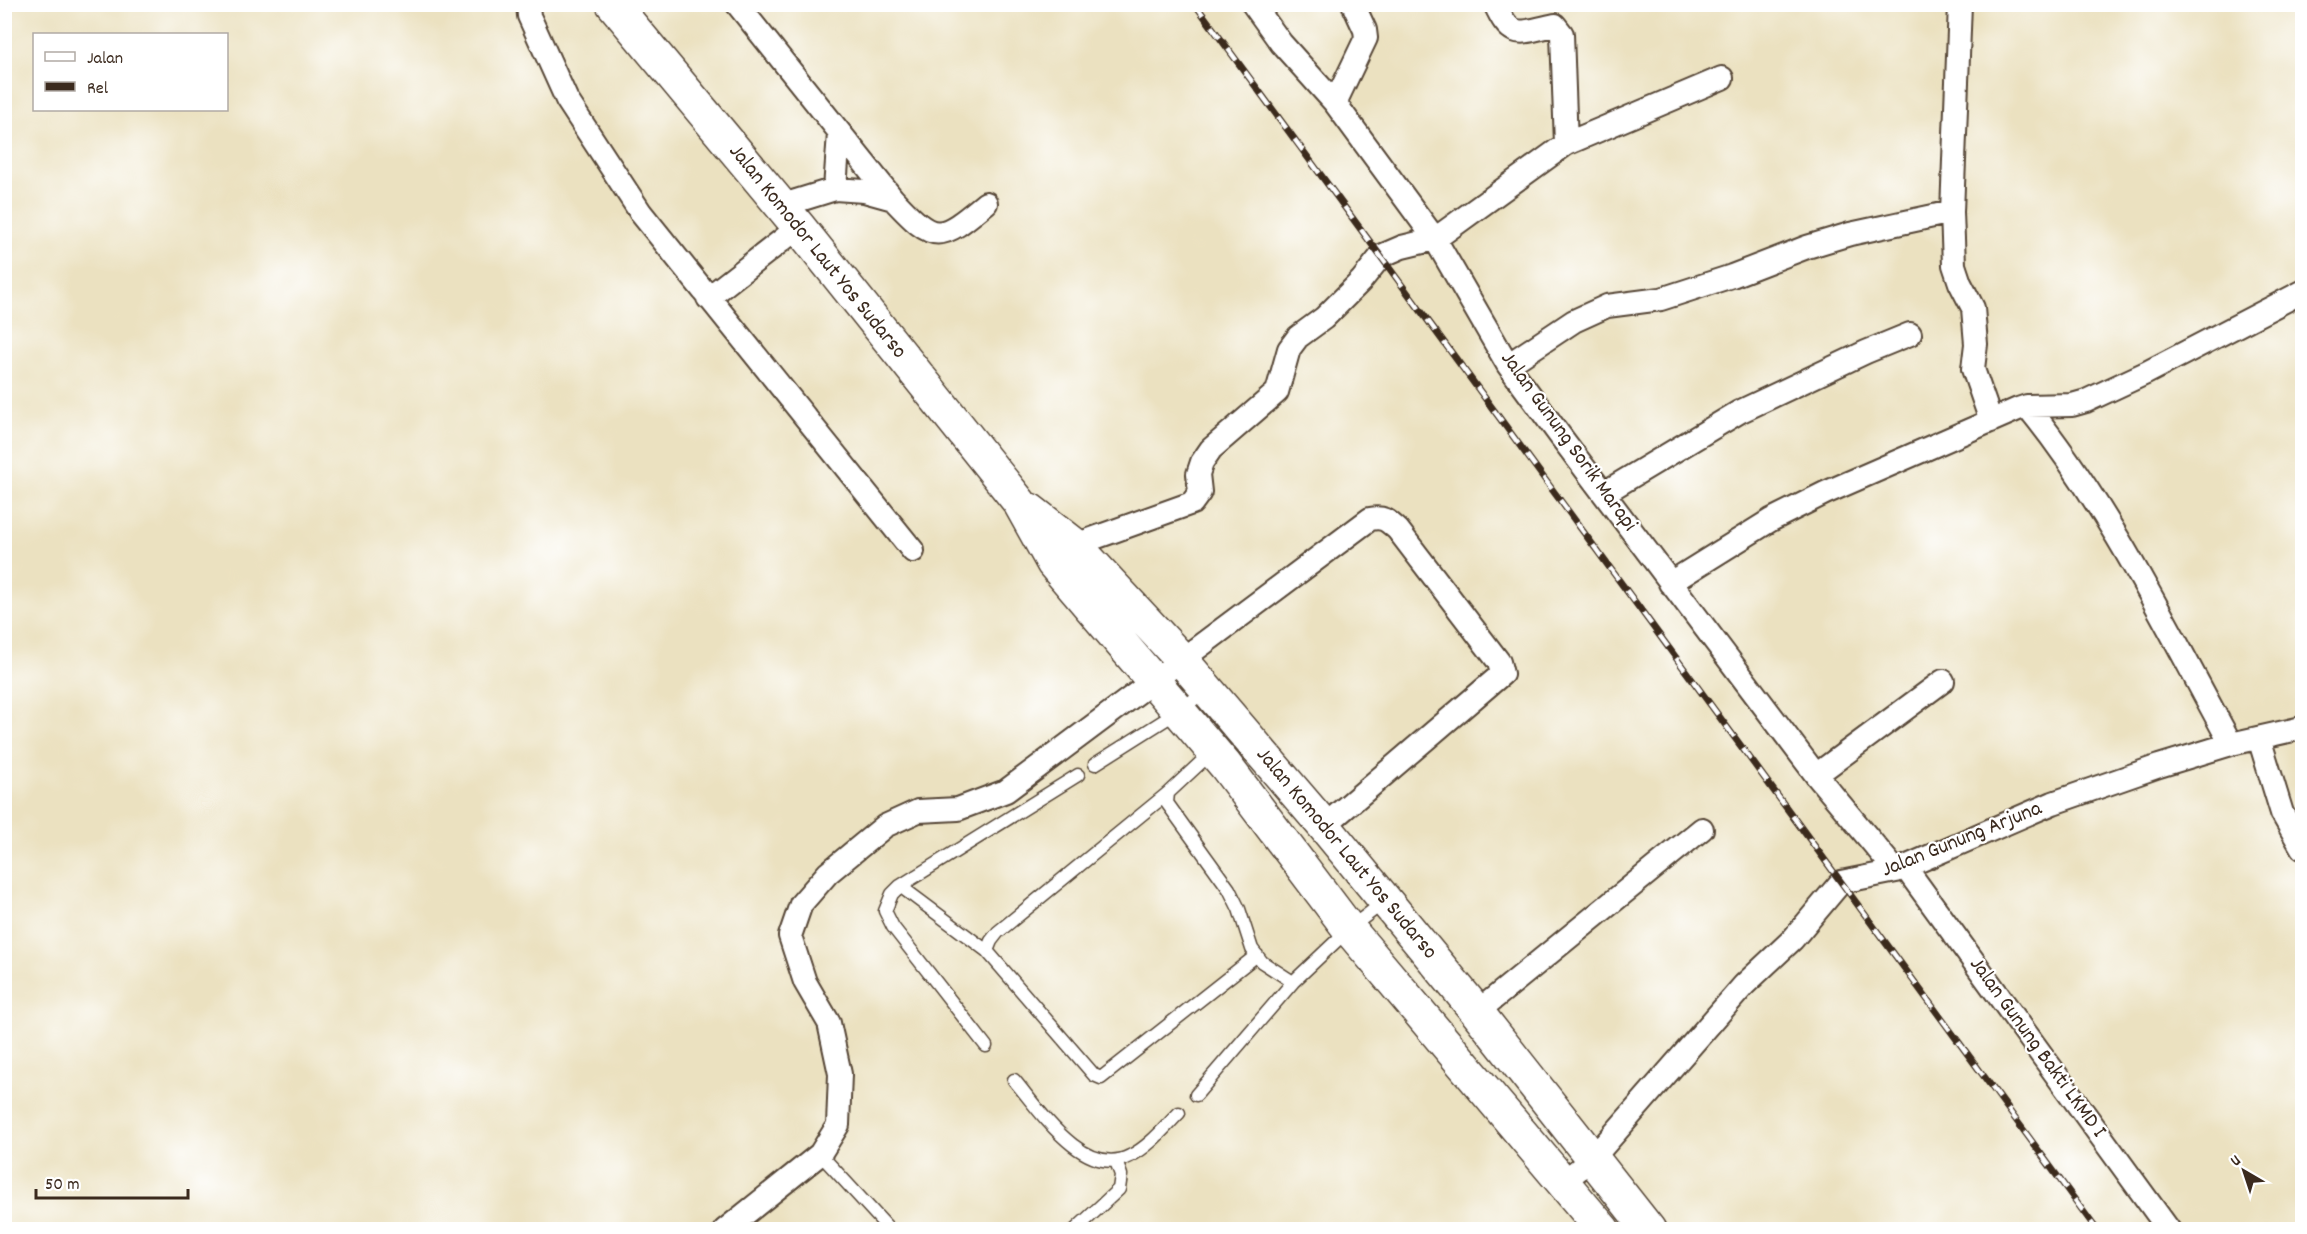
<svg xmlns="http://www.w3.org/2000/svg" width="2307" height="1234" viewBox="0 0 2307 1234" font-family="Dekko,sans-serif">
  <style>
    .lines { fill: none; stroke-linecap: round; stroke-linejoin: round }
    .service-casing { stroke: #554536; stroke-width: 15 }
    .minor-casing { stroke: #554536; stroke-width: 26 }
    .trunk-casing { stroke: #554536; stroke-width: 36 }
    .service { stroke: #fff; stroke-width: 12 }
    .minor { stroke: #fff; stroke-width: 22 }
    .trunk { stroke: #fff; stroke-width: 33 }
    .rail-casing { stroke: #3b2a1e; stroke-width: 7 }
    .rail { stroke: #fff; stroke-width: 4.5; stroke-dasharray: 14; stroke-linecap: butt }
    .labels { text-anchor: middle; dominant-baseline: central; stroke-width: 4.5; stroke-linejoin: round; paint-order: stroke }
    .street-label { font-size: 22px; fill: #3b2a1e; stroke: #fff }
  </style>
  <rect width="100%" height="100%" fill="#fff"/>
  <filter id="ink" filterUnits="userSpaceOnUse"><feTurbulence type="fractalNoise" baseFrequency=".0167" numOctaves="2"/><feDisplacementMap in="SourceGraphic" scale="12" xChannelSelector="R" yChannelSelector="G"/><feConvolveMatrix kernelMatrix="1 2 1 2 8 2 1 2 1" color-interpolation-filters="sRGB"/></filter>
  <filter id="wash" filterUnits="userSpaceOnUse"><feTurbulence type="fractalNoise" baseFrequency=".008" numOctaves="4" result="noise"/><feDisplacementMap in="SourceGraphic" scale="24" xChannelSelector="R" yChannelSelector="G"/><feGaussianBlur stdDeviation="1.35" result="paint"/><feColorMatrix in="noise" values="0 0 0 0 0 0 0 0 0 0 0 0 0 0 0 0 0 1.4 0 .05"/><feComposite in="paint" operator="in"/></filter>
  <g filter="url(#wash)">
    <rect width="100%" height="100%" fill="#ebe1c0"/>
  </g>
  <g filter="url(#ink)">
    <g class="lines">
      <defs>
        <path id="service" d="M1212 752 1168 793 1167 803 1229 889 1239 909 1252 949 1262 962 1293 982
          M1095 764 1179 711 1206 690
          M1168 793 998 932 991 941 987 951 1094 1075 1101 1078 1257 955
          M900 886 987 951
          M986 1046 893 927 885 911 892 894 900 886 1078 775
          M1014 1080C1038 1108 1084 1180 1130 1156 1149 1147 1164 1128 1179 1113
          M1196 1095 1293 982 1349 929 1385 901
          M820 1154 890 1230
          M1075 1230 1119 1189 1121 1175 1116 1161"/>
        <path id="minor" d="M528 4 529 16 567 100 641 213 913 551
          M737 4 893 199C935 244 939 242 986 203
          M1253 4 1281 43 1335 103 1435 239 1508 365 1561 437 1816 775 1896 871
          M1495 4C1512 42 1520 32 1555 25L1562 34 1566 144
          M1960 4 1952 212 1954 265 1960 283 1973 308 1976 344 1973 369 1991 421
          M1335 103 1366 38 1365 30 1353 4
          M835 189 839 133
          M780 206 835 189 864 191 893 199
          M708 298 799 227
          M1508 365 1574 321 1607 306 1661 299 1732 276 1807 247 1850 234 1952 212
          M2027 406C2110 508 2168 629 2231 744
          M1604 493 1739 412 1866 352 1910 334
          M1066 552 1075 545 1192 503 1200 492 1198 474 1202 462 1211 449 1277 392 1289 349 1298 337 1324 318 1361 281 1381 256 1402 247 1435 239 1566 144 1722 78
          M1670 583 1771 520 1825 493 2018 409 2027 406 2072 405 2086 401 2146 373 2302 292
          M2259 738 2282 813 2302 848
          M1816 775 1943 681
          M1905 867 2169 1230
          M1477 1012 1702 829
          M1563 1182 1593 1158 1744 985 1793 939 1841 882 1896 871 2053 803 2159 766 2231 744 2302 728
          M725 1230 820 1154 838 1125 840 1074 829 1023 805 982 790 936 801 904 828 873 885 826 918 811 958 809 1006 791 1370 519C1384 516 1388 521 1398 530L1499 662 1502 674 1324 826"/>
        <path id="trunk" d="M613 4 799 227 1019 502 1053 563 1225 765 1349 929 1603 1230
          M1030 510 1075 545 1181 659 1324 826 1477 1012 1649 1230"/>
      </defs>
      <use href="#service" class="service-casing"/>
      <use href="#minor" class="minor-casing"/>
      <use href="#trunk" class="trunk-casing"/>
      <use href="#service" class="service"/>
      <use href="#minor" class="minor"/>
      <use href="#trunk" class="trunk"/>
      <defs>
        <path id="rail" d="M1195 4 2097 1230"/>
      </defs>
      <use href="#rail" class="rail-casing"/>
      <use href="#rail" class="rail"/>
    </g>
  </g>
  <g class="labels">
    <g class="street-label">
      <text transform="translate(817 252) rotate(51)">Jalan Komodor Laut Yos Sudarso</text>
      <text transform="translate(1568 442) rotate(54)">Jalan Gunung Sorik Marapi</text>
      <text transform="translate(1962 840) rotate(-22)">Jalan Gunung Arjuna</text>
      <text transform="translate(1346 854) rotate(50)">Jalan Komodor Laut Yos Sudarso</text>
      <text transform="translate(2037 1048) rotate(54)">Jalan Gunung Bakti LKMD I</text>
    </g>
  </g>
  <rect width="2307" height="1234" fill="none" stroke="#fff" stroke-width="24"/>
  <rect x="33" y="33" width="195" height="78" fill="#ffffff" stroke="#b1aaa5" stroke-width="1.5"/>
  <rect x="45" y="52" width="30" height="9" fill="#ffffff" stroke="#b1aaa5" stroke-width="1.5"/>
  <text x="87" y="63" font-size="18" fill="#3b2a1e">Jalan</text>
  <rect x="45" y="82" width="30" height="9" fill="#3b2a1e" stroke="#b1aaa5" stroke-width="1.5"/>
  <text x="87" y="93" font-size="18" fill="#3b2a1e">Rel</text>
  <g transform="translate(2244 1171) rotate(321)" stroke="#ffffff" stroke-width="4.5" paint-order="stroke">
  <path d="M0-4.5L10 22L0 15L-10 22Z" fill="#3b2a1e"/>
  <text y="-9" font-size="16" font-weight="bold" text-anchor="middle" fill="#3b2a1e">U</text>
  </g>
  <path d="M36 1189v9h152v-9" fill="none" stroke="#3b2a1e" stroke-width="3"/>
  <text x="45" y="1189" font-size="18" fill="#3b2a1e" stroke="#ffffff" stroke-width="4.5" paint-order="stroke">50 m</text>
</svg>
